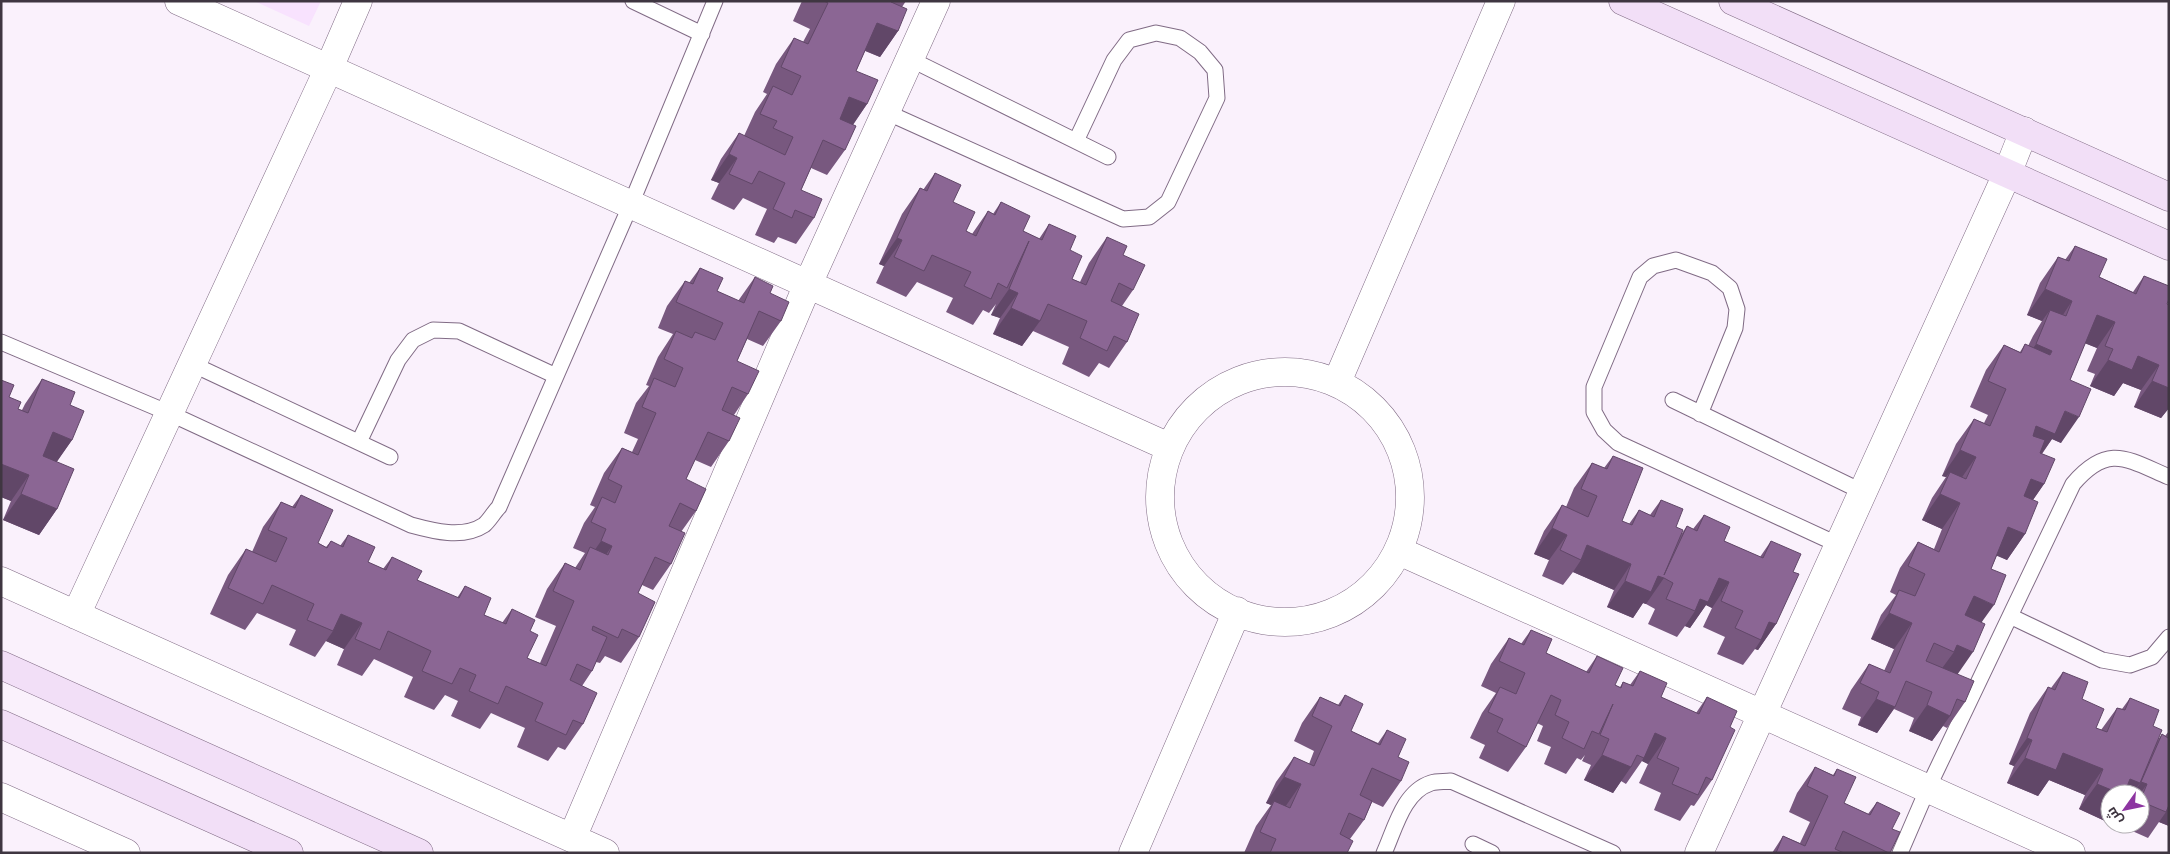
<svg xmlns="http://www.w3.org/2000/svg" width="2170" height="854" viewBox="0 0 2170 854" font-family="'PT Sans Narrow',Cairo,sans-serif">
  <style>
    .built { fill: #f8e2fe }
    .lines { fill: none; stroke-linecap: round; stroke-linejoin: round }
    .lane-casing { stroke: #806b85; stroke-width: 17 }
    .street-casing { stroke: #806b85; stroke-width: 29 }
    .secondary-casing { stroke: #806b85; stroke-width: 29 }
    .lane { stroke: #fff; stroke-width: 15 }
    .street { stroke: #fff; stroke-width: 28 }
    .secondary { stroke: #f2dff7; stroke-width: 28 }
    .wall { fill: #78587f }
    .shaded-wall { fill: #614768 }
    .building { fill: #8b6694; stroke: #614768 }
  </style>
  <rect width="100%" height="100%" fill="#faf1fc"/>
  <path class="built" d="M254 1H321L309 26Z"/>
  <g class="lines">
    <defs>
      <path id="lane" d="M633 1 702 34
        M910 59 1108 157
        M886 112 1123 219 1149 217 1168 202 1217 98 1215 70 1200 52 1180 38 1156 33 1129 40 1114 60 1076 141
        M1 342 169 413 411 525C433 531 463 539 484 525 489 521 494 512 499 507L631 204 715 1
        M192 364 390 457
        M1673 400 1863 492
        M1700 414 1735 328 1737 309 1730 288 1712 273 1676 260 1653 266 1640 277 1594 387V412L1604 430 1618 443 1839 545
        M359 442 398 360 413 340 433 330 459 331 556 376
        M2010 616 2102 660 2130 665 2152 657 2169 637
        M1473 844 1492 853
        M1384 853C1395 829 1403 792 1431 783 1437 781 1445 782 1451 781L1613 853
        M1900 853 1928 788 2073 484C2108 443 2127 459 2169 477"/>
      <path id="street" d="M179 1 1169 447
        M1160 497a125 125 0 1 1 250 0a125 125 0 1 1-250 0Z
        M1337 382 1501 1
        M1399 551 2071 853
        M1 581 605 853
        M76 615 329 68 358 1
        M1 797 126 853
        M572 838 808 284 936 1
        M1133 853 1237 611
        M1699 853 2007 174 2024 131"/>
      <path id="secondary" d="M1623 1 2169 246
        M1733 1 2169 197
        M1 665 419 853
        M1 724 289 853"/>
    </defs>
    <use href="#lane" class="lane-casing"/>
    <use href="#street" class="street-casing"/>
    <use href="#secondary" class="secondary-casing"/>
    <use href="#lane" class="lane"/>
    <use href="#street" class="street"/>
    <use href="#secondary" class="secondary"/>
  </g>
  <path class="wall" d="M802 1H906L902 7 898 31 880 57 865 51 856 71 867 104 853 125 845 150 827 175 811 168 801 190 814 218 796 244 778 237 774 243 755 235 767 209 743 198 734 210 711 199 719 183 711 180 721 159 739 133 744 136 755 112 767 94 763 92 776 64 794 38 803 42 810 29 793 21Z
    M935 173 953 202 966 231 972 234 988 211 993 214 1001 202 1023 231 1039 239 1049 224 1070 250 1072 279 1080 282 1089 263 1107 237 1123 255 1133 290 1122 306 1127 342 1109 368 1099 363 1089 377 1062 364 1069 347 1033 331 1022 346 993 334 1000 318 991 315 996 304 989 313 983 310 973 325 946 312 953 298 917 282 906 297 876 283 884 266 879 264 902 214 920 188 923 190Z
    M2075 246 2099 277 2133 292 2144 276 2167 304 2169 305V408L2161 418 2134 407 2141 390 2123 383 2114 396 2090 386 2095 374 2087 371 2097 348 2085 343 2070 380 2061 443 2052 439 2042 454 2044 484 2033 500 2025 534 2007 560 1997 555 1991 569 1982 622 1957 674 1965 702 1947 728 1943 726 1932 741 1909 731 1914 718 1894 709 1877 733 1858 725 1861 717 1842 709 1851 690 1869 664 1884 671 1894 649 1871 639 1881 615 1896 595 1890 592 1900 568 1918 542 1934 549 1942 529 1922 520 1932 498 1946 477 1942 476 1956 444 1974 419 1984 423 1988 415 1970 407 1986 370 2004 345 2020 352 2025 344 2028 346 2033 336 2042 321 2027 315 2040 283 2058 257 2065 260Z
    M700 268 717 291 738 301 755 277 770 293 781 321 763 346 747 339 737 361 748 394 734 415 729 441 711 467 695 460 686 479 696 511 681 532 671 564 653 590 642 585 638 593 639 637 621 663 605 656 600 663 596 662 592 671 582 686 583 724 565 750 558 747 548 761 517 747 525 728 491 713 480 729 451 716 458 701 445 695 434 710 404 697 413 677 374 659 362 676 337 665 344 649 326 641 315 657 289 645 296 630 257 613 245 630 210 614 228 575 246 549 252 552 263 527 281 502 292 507 301 495 318 543 326 547 331 541 340 546 348 535 368 562 383 569 392 557 417 580 457 598 465 586 484 615 502 623 512 609 530 631 527 658 540 663 556 626 535 617 547 589 565 563 575 568 585 553 573 548 584 523 595 507 590 505 604 473 622 448 632 452 638 439 624 433 636 403 649 386 646 385 658 357 673 334 658 328 667 306 685 281 689 283Z
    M42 379 70 405 72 440 56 462 57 509 39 535 3 520 11 501 1 497V380L9 397 18 409 22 410 25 404Z
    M1613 456 1622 521 1629 524 1639 510 1650 515 1661 500 1680 536 1687 526 1693 529 1704 515 1724 541 1760 557 1771 541 1793 572 1776 624 1758 650 1755 649 1743 665 1717 654 1725 637 1703 627 1712 608 1706 605 1690 628 1685 626 1677 637 1648 624 1655 609 1646 604 1643 603 1633 618 1607 607 1614 590 1573 572 1563 585 1542 576 1549 560 1534 554 1544 531 1562 505 1566 507 1574 488 1592 463 1604 468Z
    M1531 630 1546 653 1586 672 1597 656 1615 685 1620 687 1623 682 1630 685 1640 671 1661 697 1696 713 1707 697 1730 727 1712 780 1694 806 1691 805 1680 821 1654 810 1661 793 1639 783 1648 764 1642 761 1626 784 1621 781 1613 793 1584 780 1591 765 1582 761 1585 755 1581 760 1577 758 1566 774 1544 764 1551 747 1537 741 1543 726 1537 723 1526 747 1508 772 1479 758 1485 745 1470 738 1482 713 1496 693 1481 686 1491 664 1509 638 1521 644Z
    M2063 672 2082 699 2096 728 2101 730 2117 708 2122 709 2130 698 2153 726 2157 741 2162 734 2165 736 2169 731V826L2159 822 2148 838 2121 826 2123 824H2140V794H2110V814L2105 821 2079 809 2085 795 2049 780 2038 796 2007 783 2014 766 2009 764 2030 713 2048 687 2051 688Z
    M1345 695 1351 731 1378 743 1387 730 1398 757 1401 781 1383 807 1372 802 1364 820 1350 839 1347 853H1244L1256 826 1271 805 1266 803 1276 782 1294 757 1309 764 1314 751 1294 741 1302 723 1320 697 1338 705Z
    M1815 767 1833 775 1837 769 1844 803 1868 814 1877 802 1892 829 1890 853H1772L1783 836 1800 843 1810 822 1789 812 1797 793Z"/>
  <path class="shaded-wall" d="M877 23 898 31 880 57 859 48Z
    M849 97 867 104 849 130 831 122Z
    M729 154 737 158 719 183 711 180Z
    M897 238 902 240 884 266 879 264Z
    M1009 289 1018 293 1000 318 991 315Z
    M2045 289 2072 301 2055 327 2050 310 2042 321 2027 315Z
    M1011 308 1040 321 1022 346 993 334Z
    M2097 315 2115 322 2097 348 2079 341Z
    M2036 344 2052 351 2034 377 2018 370Z
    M2138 356 2159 365 2141 390 2123 383 2114 396 2090 386 2108 360Z
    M2152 381 2169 388V408L2161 418 2134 407Z
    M2065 411 2079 417 2061 443 2052 439 2037 460 2018 452 2036 426Z
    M53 432 72 440 54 466 35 458Z
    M1960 450 1976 457 1958 483 1950 472 1946 477 1942 476Z
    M1 464 29 475 11 501 1 497Z
    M2031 479 2044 484 2026 510 2013 504Z
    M21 494 57 509 39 535 3 520Z
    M1940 494 1960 503 1942 529 1922 520Z
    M2008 527 2025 534 2007 560 1990 553Z
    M1552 528 1567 535 1549 560 1534 554Z
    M601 541 612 546 594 572 583 567Z
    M1587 545 1631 564 1614 590 1573 572 1581 560Z
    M1658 576 1664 578 1646 604 1643 603 1633 618 1607 607 1625 581Z
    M1719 578 1729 582 1712 608 1706 605 1690 628 1685 626 1695 611 1700 599Z
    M1974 596 1994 605 1976 630 1956 622Z
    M1889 613 1912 623 1894 649 1871 639Z
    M341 614 362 623 344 649 326 641 333 631Z
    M1769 622 1776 624 1758 650 1755 649 1761 640Z
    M1957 645 1973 652 1955 678 1940 671 1954 652Z
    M1876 699 1895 707 1877 733 1858 725Z
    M1927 705 1950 716 1932 741 1909 731Z
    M1655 733 1666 738 1648 764 1642 761Z
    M2027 738 2032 740 2014 766 2009 764Z
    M2063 753 2103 769 2085 795 2049 780 2038 796 2007 783 2025 758Z
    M1602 755 1631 767 1613 793 1584 780Z
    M1284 777 1301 784 1283 810 1274 801 1271 805 1266 803Z
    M2130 779 2140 783 2132 794H2110V814L2105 821 2079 809 2097 784Z
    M2141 782 2147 784 2140 794H2133Z
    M2169 801V826L2159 822 2166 812Z"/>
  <path class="building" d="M824 1H891V2L907 9 898 31 877 23 856 71 878 80 867 104 849 97 840 119 856 126 845 150 823 140 801 190 822 199 814 218 795 210 792 218 773 209 785 183 759 171 752 184 729 174 737 158 729 154 739 133 785 155 793 137 773 128 777 121 760 114 773 86 792 95 801 76 781 67 794 38 808 44 828 3Z
    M935 173 961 185 953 202 975 212 966 231 976 236 988 211 995 215 1001 202 1030 216 1023 231 1042 240 1049 224 1076 236 1070 250 1082 256 1072 279 1086 285 1107 237 1127 246 1123 255 1145 265 1133 290 1119 283 1111 301 1139 314 1127 342 1114 336 1107 351 1080 338 1087 321 1048 304 1040 321 1011 308 1018 293 1009 289 1029 241 1007 288 998 283 991 299 964 286 971 272 932 255 924 271 894 257 902 240 897 238 920 188 927 191Z
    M2075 246 2107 259 2099 277 2136 294 2144 276 2169 286V299L2167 304 2169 305V388L2152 381 2159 365 2138 356 2132 370 2108 360 2113 349 2105 346 2115 322 2097 315 2070 380 2091 389 2079 417 2065 411 2055 434 2036 426 2033 436 2045 440 2040 453 2055 459 2044 484 2031 479 2024 496 2038 502 2025 534 2008 527 1991 569 2006 575 1994 605 1974 596 1965 615 1985 624 1973 652 1957 645 1954 652 1934 643 1926 661 1974 681 1965 702 1957 699 1950 716 1927 705 1932 692 1906 681 1895 707 1876 699 1879 692 1860 683 1869 664 1890 673 1912 623 1889 613 1899 590 1915 596 1925 574 1908 566 1918 542 1939 552 1960 503 1940 494 1950 472 1966 479 1976 457 1960 450 1974 419 1990 426 2006 389 1988 381 2004 345 2021 353 2025 344 2050 355 2052 351 2036 344 2050 310 2066 316 2072 301 2045 289 2058 257 2069 261Z
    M700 268 723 278 717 291 744 303 755 277 773 286 770 293 789 302 781 321 759 311 737 361 759 371 748 394 732 387 722 410 740 418 729 441 708 432 686 479 706 489 696 511 680 503 669 526 685 533 671 564 655 557 638 593 655 602 639 637 622 629 618 638 593 626 592 630 607 637 592 671 577 664 570 680 597 693 583 724 573 720 566 735 535 721 543 703 506 686 498 704 469 691 476 675 460 668 452 684 422 671 431 651 388 631 380 650 355 639 362 623 341 614 333 631 307 620 314 604 272 585 263 604 228 588 246 549 276 562 287 538 268 530 281 502 295 508 301 495 333 510 318 543 327 548 331 541 343 547 348 535 375 547 368 562 386 570 392 557 422 571 417 580 459 598 465 586 491 598 484 615 506 624 512 609 535 620 530 631 538 635 527 658 546 666 574 601 553 591 565 563 580 570 590 547 608 555 612 546 601 541 606 529 591 522 602 497 615 503 622 486 608 479 622 448 638 455 656 413 642 407 654 378 675 387 683 368 664 359 676 331 692 338 695 332 715 340 723 323 676 302 685 281 693 284Z
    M42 379 75 392 70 405 84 411 72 440 53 432 43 456 74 469 57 509 21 494 29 475 1 464V380L14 385 9 397 21 402 18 409 28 413Z
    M1613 456 1643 468 1622 521 1632 525 1639 510 1654 517 1661 500 1683 509 1676 527 1683 530 1664 575 1687 526 1697 531 1704 515 1730 527 1724 541 1763 558 1771 541 1801 554 1793 572 1799 574 1776 624 1769 622 1761 640 1735 628 1743 611 1721 601 1729 582 1719 578 1708 602 1700 599 1695 611 1666 599 1673 583 1664 578 1658 576 1651 592 1625 581 1631 564 1587 545 1581 560 1560 550 1567 535 1552 528 1562 505 1588 517 1597 496 1581 489 1592 463 1607 469Z
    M1531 630 1552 639 1546 653 1589 673 1597 656 1623 668 1615 685 1621 688 1623 682 1633 686 1640 671 1667 683 1661 697 1699 714 1707 697 1737 711 1730 727 1735 730 1712 780 1706 777 1698 795 1672 784 1679 768 1657 758 1666 738 1655 733 1644 758 1637 755 1631 767 1602 755 1609 739 1600 735 1613 704 1599 734 1592 731 1584 749 1562 738 1569 722 1555 715 1561 700 1551 695 1526 747 1497 732 1503 719 1488 712 1497 693 1500 687 1516 694 1525 673 1499 661 1509 638 1524 645Z
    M2063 672 2088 682 2082 699 2104 709 2096 728 2107 732 2117 708 2125 710 2130 698 2159 710 2153 726 2162 730 2140 783 2130 779 2124 794H2121L2097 784 2103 769 2063 753 2056 770 2025 758 2032 740 2027 738 2048 687 2055 690Z
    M1345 695 1363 704 1351 731 1380 745 1387 730 1406 739 1398 757 1409 762 1401 781 1372 768 1360 795 1372 801 1364 820 1349 813 1340 834 1353 841 1347 853H1270L1276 839 1260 832 1274 801 1290 808 1301 784 1284 777 1294 757 1314 766 1332 726 1312 716 1320 697 1340 706Z
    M2162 734 2168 738 2169 737V805L2166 812 2140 801 2147 784 2141 782Z
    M1815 767 1834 776 1837 769 1856 777 1844 803 1870 815 1877 802 1900 813 1892 829 1900 832 1890 853H1889L1843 831 1835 849 1844 853H1776L1783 836 1805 846 1828 796 1807 786Z"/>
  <rect width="2170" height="854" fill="none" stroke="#3f3641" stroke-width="5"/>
  <g transform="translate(2125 809) rotate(237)"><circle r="24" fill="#ffffff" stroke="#b2afb3"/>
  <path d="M0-4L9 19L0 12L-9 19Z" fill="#8d35a1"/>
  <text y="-8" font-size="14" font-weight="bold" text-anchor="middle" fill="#3f3641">ش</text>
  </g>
</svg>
